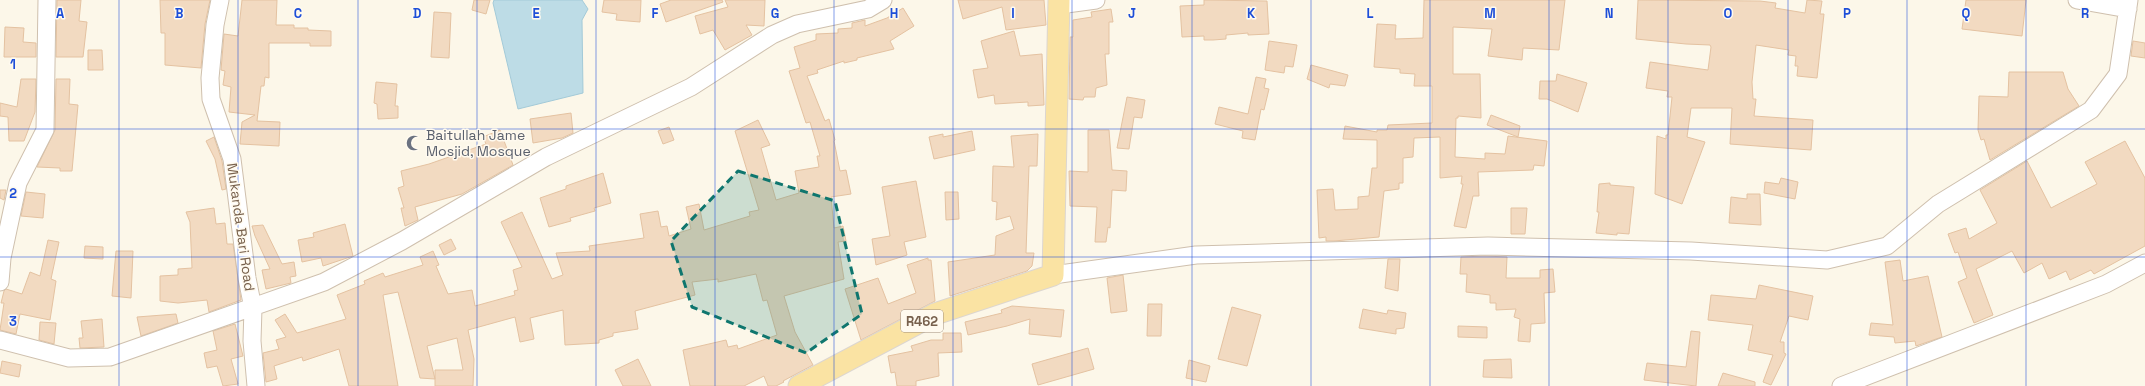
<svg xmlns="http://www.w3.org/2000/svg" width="2145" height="386" viewBox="0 0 2145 386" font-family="'Space Grotesk',sans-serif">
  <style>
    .water { fill: #bddce6; stroke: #a3cad8 }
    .building { fill: #f2dac1; stroke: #e4c2a1; fill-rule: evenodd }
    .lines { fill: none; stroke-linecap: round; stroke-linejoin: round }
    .minor-casing { stroke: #cfc0ae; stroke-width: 19 }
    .major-casing { stroke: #dcd6d0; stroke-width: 23 }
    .minor { stroke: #fff; stroke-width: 17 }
    .major { stroke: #fae3a3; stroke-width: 21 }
    .marked { fill: #0f766e; fill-opacity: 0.2; stroke: #0f766e; stroke-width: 3; stroke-dasharray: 8 5; stroke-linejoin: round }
    .grid { fill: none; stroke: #1d4ed8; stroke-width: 1; stroke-opacity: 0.55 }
    .labels { text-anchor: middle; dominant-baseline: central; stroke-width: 3; stroke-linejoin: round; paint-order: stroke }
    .shield { fill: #fffaef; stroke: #a08e7d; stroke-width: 1 }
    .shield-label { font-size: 13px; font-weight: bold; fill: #77604c }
    .worship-label { font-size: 14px; fill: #5b616d; stroke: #fffaef; text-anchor: start }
    .street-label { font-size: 14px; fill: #77604c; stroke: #fffaef }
    .grid-label { font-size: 13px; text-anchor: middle; font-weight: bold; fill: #1d4ed8; stroke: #fffaef; stroke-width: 3; stroke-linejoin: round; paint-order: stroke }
  </style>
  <rect width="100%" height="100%" fill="#fcf7e9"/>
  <path class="water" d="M494 0H582L588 9 582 20 583 93 518 109 493 3Z"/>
  <path class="building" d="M57 0H81L79 21 87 22 83 57H56Z
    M160 0H210L205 24 201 68 165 65V33H161Z
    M242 0H277L276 25H294V28H308V30L331 31V46H310V43H269V78L265 77 264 86H261L257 121 280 122 279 146 240 144 242 122 255 115 229 112 231 87 223 85 225 71 221 70 224 34 238 36Z
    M474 0H490L486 14 472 10Z
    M604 0H641L640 22 616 20 617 14 602 12Z
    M671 0H722L723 2 666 22 660 4Z
    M725 0H765L764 26 746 25 752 35 725 50 713 30 700 34 695 16 728 7Z
    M958 0H1044L1046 25 1006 30 1002 7 963 19Z
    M1204 0 1267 1 1269 34 1248 35V33L1226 35V39L1213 40H1204V36L1182 37 1180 6 1204 5Z
    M1424 0H1565L1559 50 1523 48 1522 60 1488 56 1492 29 1453 27V74H1480L1481 118 1458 116V118H1456L1455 157 1485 159V153L1505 154 1508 136 1547 141 1544 166 1534 165 1533 170 1478 172 1479 196H1473L1466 228 1454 226 1463 184H1461L1462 176 1440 178V137L1414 138 1413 157 1403 158V183H1399V189L1384 191 1379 237 1334 241H1326V237L1319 238 1317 190 1333 189 1335 210 1358 209V197L1369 196 1372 168H1377V140L1343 139 1345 126 1377 132V130H1387L1388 125 1432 123V86H1414L1415 74 1400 73V69L1374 67 1377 24 1396 25 1395 39 1423 38Z
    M1638 0 1760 1 1776 3 1775 8 1805 13 1807 0 1822 1 1820 14H1824L1817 78 1797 76 1798 66H1795L1796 56 1788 55 1789 50 1756 45 1752 82 1753 99H1756L1754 116 1813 120 1811 150 1730 144 1732 108H1691L1687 137 1705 142 1682 204 1655 194 1657 136 1666 139V135H1668L1672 97H1667L1668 91 1646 88 1650 62 1708 70 1711 47 1710 45 1686 44 1636 39Z
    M1966 0H2026L2022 36 1962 29Z
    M903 8 914 26 890 41 894 49 857 58V60L844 63V61L817 70 818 73 807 76 825 121 829 119 835 140 834 141 840 171 846 170 851 194 831 197 834 228 843 226 846 241 838 242 844 279 784 296 795 332 813 365 783 381 784 382 776 386H768L764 376 744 386H690L683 350 726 340 728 347 737 345 738 349 777 335 767 300 763 301 756 274 718 282V279L692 282 695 295 635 311 638 329 613 333V336L599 340V343L565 345 563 310 530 318 534 339 520 342 515 317 468 330 474 359 473 386H435V379L420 378 398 292 383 295 398 386H349L339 349 303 361 302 357 274 366 277 379 266 382 263 353 279 349 276 340 286 337 275 320 285 314 297 333 346 319 337 295 365 284 364 281 383 273 385 277 423 265 420 257 433 251 439 265 436 266 448 294 472 290 475 306 515 295 514 291 518 290 513 270 522 267 501 222 522 212 552 279 563 275 556 253 590 251 589 246 644 238 640 214 658 211 661 227 667 226 669 236 691 229 686 207 699 204 704 230 750 216 749 212 759 210 735 131 758 120 770 145 761 148 776 200 799 193 795 171 819 167 817 156H820L810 122 806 123 789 71 800 68 794 47 816 40V34L838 33V29L852 28V23L865 20V26L887 18ZM457 338 463 370H435V379L427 346Z
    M1111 9 1113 22H1109V54H1105L1107 85 1096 88 1095 97H1084L1083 100 1069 99 1070 37H1073V20L1092 17 1091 12Z
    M434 12 451 13 449 58 431 57Z
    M5 27 24 28 23 42 36 43V57H4Z
    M1014 31 1020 56 1042 54 1044 105 1028 106V102L995 104 994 95 978 98 973 70 988 68 981 41Z
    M1269 41 1297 45 1293 67 1285 66 1284 73 1265 70Z
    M2133 41 2145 43V58L2131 56Z
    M88 50H102L103 70H88Z
    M1311 65 1348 75 1345 86 1330 84 1329 88 1307 79Z
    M2009 72H2063L2068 89 2079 106 1990 160 1984 139 1981 140 1978 130 1979 96 2008 97Z
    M1557 74 1587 83 1578 112 1547 99H1539L1540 81H1556Z
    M1256 77 1266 79 1264 88 1269 89 1264 110 1261 109 1255 140 1242 138 1243 131 1215 124 1219 107 1248 114Z
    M21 79H36L35 112 24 141H9L8 117 0 116V103L17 107Z
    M56 79H70L69 104 78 105 72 171H60V168L37 167 55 130Z
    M376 82 397 84 395 106H398V118L378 119 377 104 374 103Z
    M1127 97 1145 100 1142 118 1134 117 1129 149 1117 148Z
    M571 113 573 133 562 138 533 143 530 119Z
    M1491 115 1520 126 1518 137 1487 125Z
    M669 127 674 140 663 144 658 131Z
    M500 130 513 165 462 194 415 207 418 220 405 226 401 208H404L398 188 404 186 401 171 429 164 486 144 483 137Z
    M1088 130H1109L1112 170 1127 171 1126 191 1112 190 1110 228 1108 227 1106 242H1095L1097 207 1070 206 1069 171 1088 172Z
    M972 131 975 150 934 159 929 137 943 134V137Z
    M1038 134 1037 166H1029L1026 253H1034L1032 266 1027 271 950 296 948 262 995 255 996 236 1014 229 1010 216 996 220 997 202 992 201 993 166 1014 167 1011 136Z
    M214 137 222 161 226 189 222 190 215 159 206 141Z
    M2125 141 2145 178V246L2094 274 2091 270 2070 280 2066 271 2049 279 2042 263 2024 273 2012 251 1976 269 1993 315 1974 323 1958 282 1967 278 1958 252 1955 253 1948 234 1966 228 1969 239 1997 223 1980 190 2027 161 2051 208 2097 184 2085 162Z
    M603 173 611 203 594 208 595 211 570 218 571 221 549 227 540 198 566 189V186Z
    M1781 178 1798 182 1795 199 1764 193 1765 182 1779 184Z
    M916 181 926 237 904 242 907 255 876 265 872 239 890 236 882 187Z
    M1610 183V185L1634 187 1629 234 1617 233V235L1596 233 1599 212H1597L1599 184Z
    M0 190H6L4 200 0 198Z
    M26 192 45 194 43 218 21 216Z
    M945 192H958L959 219 946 220Z
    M1747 194H1760L1761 225 1729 223 1731 197 1747 199Z
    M214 208 216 224 225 223 227 244H233L241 300 209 312 207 300 178 303 160 301V276L178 275V269L192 268 190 222 186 212Z
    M1511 208H1527L1525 234H1511Z
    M345 224 353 256 323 266 321 258 302 262 298 240 314 237 313 233Z
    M263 225 282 264 294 262 296 276 290 277 291 283 266 289 262 270 270 269 255 236 252 226Z
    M451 239 456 249 444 255 439 245Z
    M48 240 59 242 51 279 56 281 50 320 20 314 16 334 0 330 4 303H1L4 291 6 289 22 294 30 272 40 276Z
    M85 246 103 247V259L84 258Z
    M116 251H133L131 298 112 296Z
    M1485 256 1507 257 1506 278H1540V270L1553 269 1555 292 1544 293 1545 323 1531 324 1530 342 1518 341 1520 319 1514 317 1516 309 1496 310V303H1490V295L1466 292 1467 274H1460L1461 257Z
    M928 258V260H931L935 301 861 340 845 289 878 278 888 304 916 293 907 265Z
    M1388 259H1400L1398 291 1385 288Z
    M1900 260 1903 281 1928 276 1942 337 1916 346 1915 341 1895 343 1894 337 1869 335 1871 323 1893 325 1885 262Z
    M1123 275 1127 311 1111 313 1107 278Z
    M1759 285 1813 296 1808 320 1789 316 1780 342H1784V353L1786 354 1771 385 1763 382 1773 355 1748 350 1753 325 1708 320 1711 295 1756 299Z
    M1148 304H1162L1161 336H1147Z
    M1012 306 1064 310 1061 337 1029 334 1030 319 1007 326 968 335 965 322 1002 313 1001 310Z
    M1232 307 1261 315 1247 366 1218 359Z
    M1363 309 1387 314 1388 310 1406 313 1404 328 1396 329V334L1359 328Z
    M176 314 178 323 141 336 137 317Z
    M102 319 104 347 80 348 79 338H83L81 321Z
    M40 322 56 323 54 344 39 340Z
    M235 324 243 356 231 359 238 384 223 386 217 366 207 368 204 353 217 350 213 331Z
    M1458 326 1487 327V338L1458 337Z
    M1691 331 1700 332 1696 386 1644 380 1647 363 1686 367Z
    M943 333H961L962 352 938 353 939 376 916 381V386H897L895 372 891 373 888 356 913 351 911 346 931 340H943Z
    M1088 348 1094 369 1038 385 1032 364Z
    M638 359 651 386H623L615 370Z
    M1511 359 1512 378 1483 377 1484 360Z
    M1189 360 1210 366 1206 382 1186 378Z
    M2 361 21 365 19 377 0 373Z
    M1723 373 1755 382V386H1718Z"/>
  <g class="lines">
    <defs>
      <path id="minor" d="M220 0 215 25 210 78 211 99 232 159 247 278 253 308 252 341 256 386
        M2077 0 2128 9
        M1059 5 1096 0
        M1053 275 1196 255 1488 246 1691 251 1827 260 1887 246 1938 204 2091 110 2118 74 2129 0
        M0 282 2 258 18 183 45 130 47 0
        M0 340 69 358 110 357 324 282 402 241 546 157 691 87 772 35 797 24 868 9 883 0
        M1841 386 2106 284 2145 263"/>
      <path id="major" d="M799 386 935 314 1053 275 1059 0"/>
    </defs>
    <use href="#minor" class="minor-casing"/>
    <use href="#major" class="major-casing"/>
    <use href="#minor" class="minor"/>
    <use href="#major" class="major"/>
  </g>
  <path class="marked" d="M738 171 835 201 862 314 806 353 692 307 671 241Z"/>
  <path class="grid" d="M119 0V386M238 0V386M358 0V386M477 0V386M596 0V386M715 0V386M834 0V386M953 0V386M1072 0V386M1192 0V386M1311 0V386M1430 0V386M1549 0V386M1668 0V386M1788 0V386M1907 0V386M2026 0V386M0 129H2145M0 257H2145"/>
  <defs>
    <symbol id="mosque-bare" viewBox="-9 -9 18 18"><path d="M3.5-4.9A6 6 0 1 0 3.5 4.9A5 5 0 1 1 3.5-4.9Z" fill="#6b7280" stroke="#fffaef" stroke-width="2.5" paint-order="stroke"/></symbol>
  </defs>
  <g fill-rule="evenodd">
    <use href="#mosque-bare" x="403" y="132" width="22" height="22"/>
  </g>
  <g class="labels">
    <rect class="shield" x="901" y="310" width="42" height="22" rx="3"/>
    <g class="shield-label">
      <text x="922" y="321">R462</text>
    </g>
    <g class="worship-label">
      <text x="426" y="135">Baitullah Jame<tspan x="426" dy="16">Mosjid, Mosque</tspan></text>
    </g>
    <g class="street-label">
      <text transform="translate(241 227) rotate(82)">Mukanda Bari Road</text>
    </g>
  </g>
  <g class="grid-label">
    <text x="60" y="18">A</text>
    <text x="179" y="18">B</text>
    <text x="298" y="18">C</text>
    <text x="417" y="18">D</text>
    <text x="536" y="18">E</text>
    <text x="655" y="18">F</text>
    <text x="775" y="18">G</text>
    <text x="894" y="18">H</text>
    <text x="1013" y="18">I</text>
    <text x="1132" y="18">J</text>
    <text x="1251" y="18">K</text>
    <text x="1370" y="18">L</text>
    <text x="1490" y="18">M</text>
    <text x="1609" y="18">N</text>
    <text x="1728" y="18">O</text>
    <text x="1847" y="18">P</text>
    <text x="1966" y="18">Q</text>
    <text x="2085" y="18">R</text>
    <text x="13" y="69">1</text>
    <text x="13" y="198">2</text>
    <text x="13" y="326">3</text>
  </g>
</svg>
